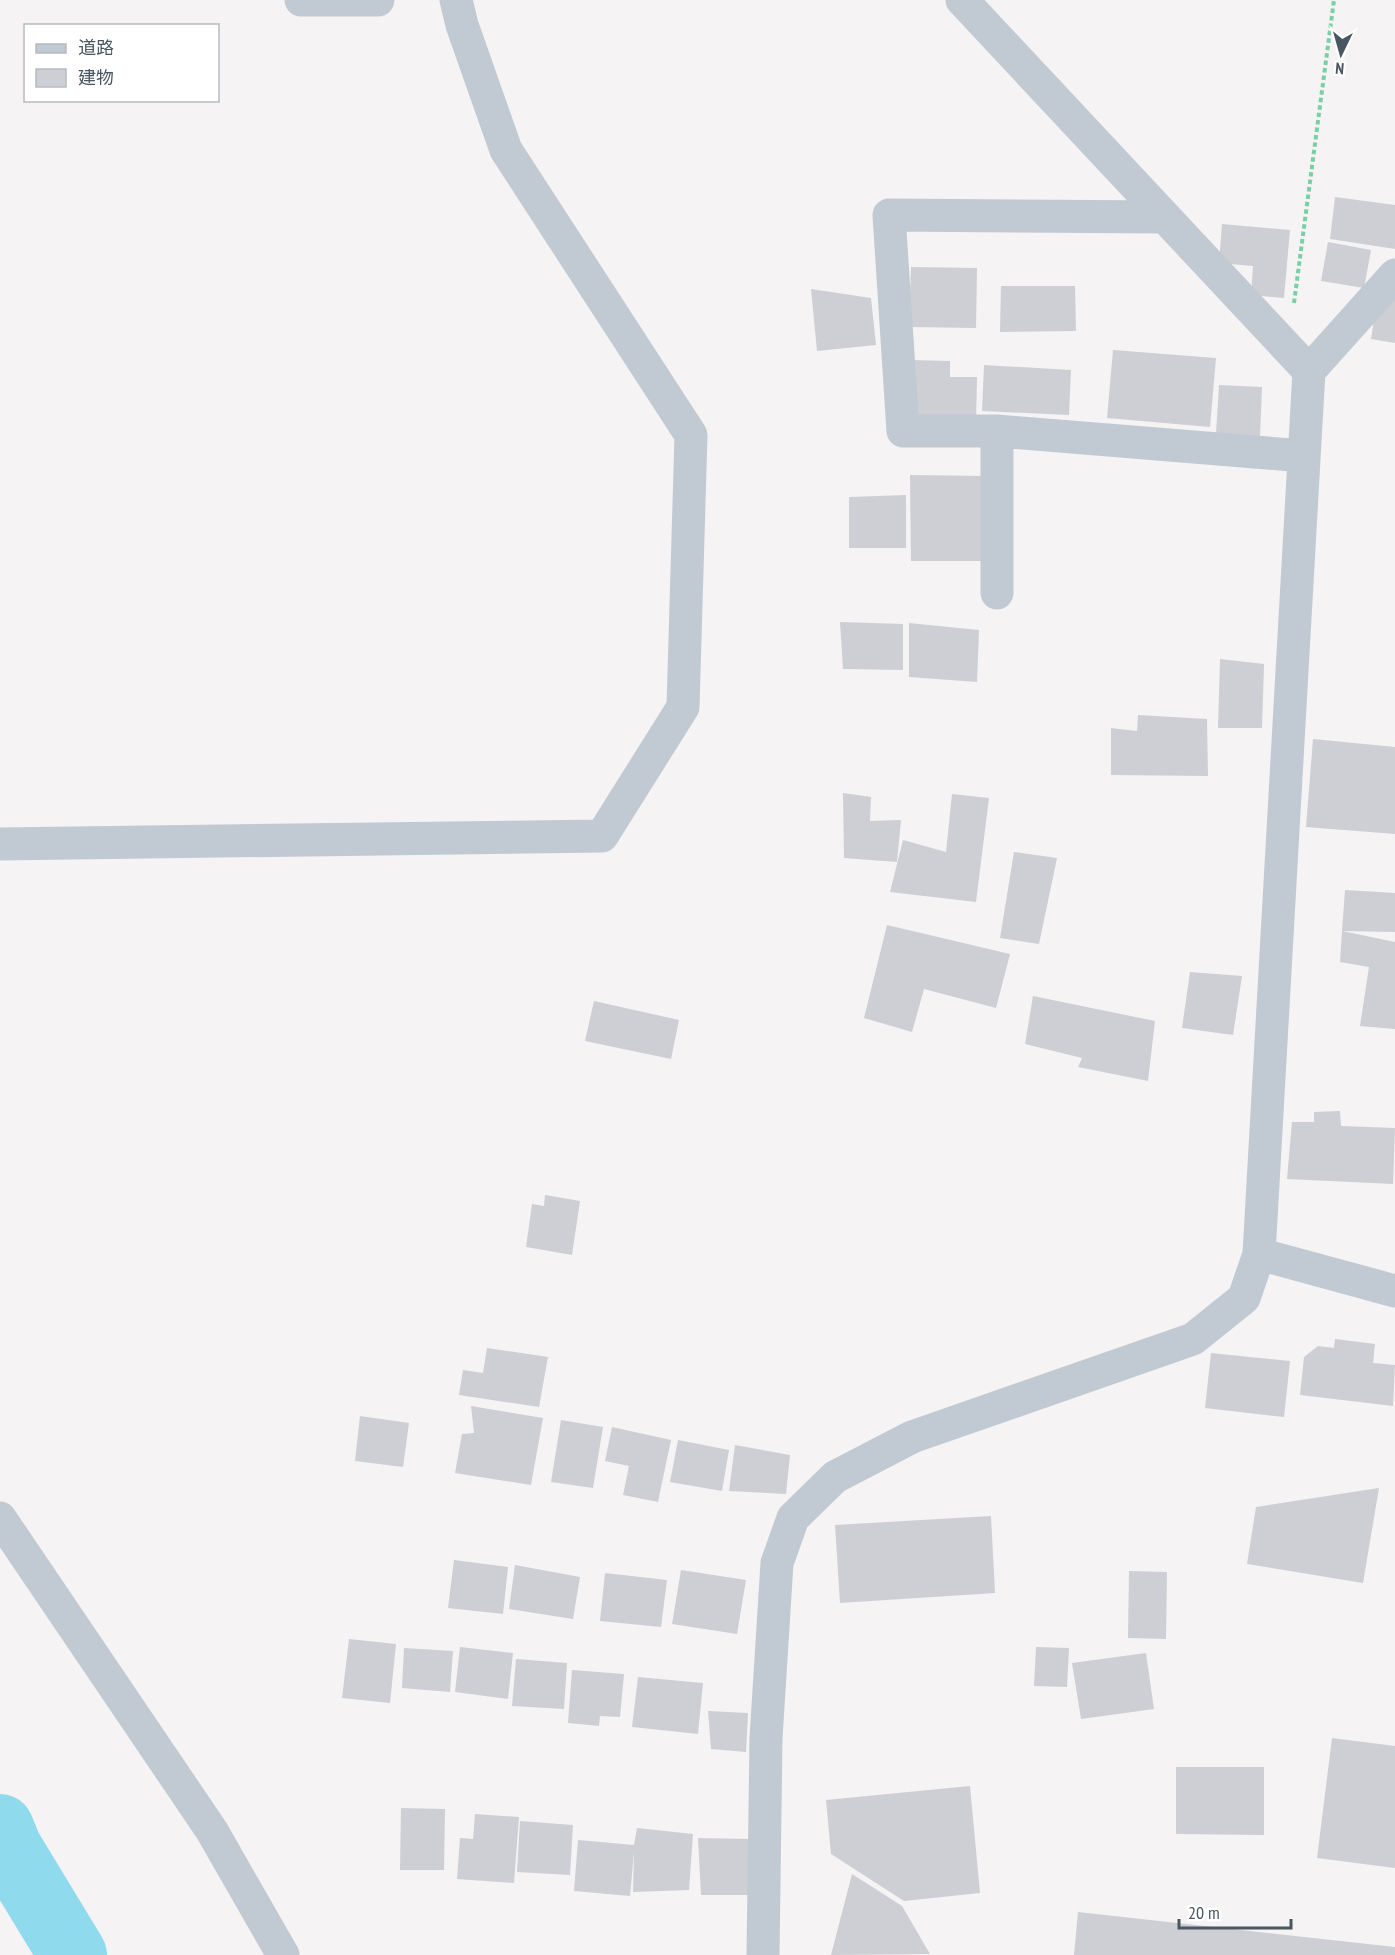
<svg xmlns="http://www.w3.org/2000/svg" width="1395" height="1955" viewBox="0 0 1395 1955" font-family="'PT Sans Narrow','Noto Sans JP',sans-serif">
  <style>
    .lines { fill: none; stroke-linecap: round; stroke-linejoin: round }
    .stream { stroke: #90daee; stroke-width: 12 }
    .river { stroke: #90daee; stroke-width: 68 }
    .building { fill: #cdcfd5 }
    .path { stroke: #7ad0a6; stroke-width: 4; stroke-dasharray: 4.5 3; stroke-linecap: butt }
    .minor { stroke: #c1cad2; stroke-width: 33 }
    .tertiary { stroke: #c1cad2; stroke-width: 33 }
  </style>
  <rect width="100%" height="100%" fill="#f5f3f3"/>
  <g class="lines">
    <path class="stream" d="M0 1858 8 1848"/>
    <path class="river" d="M0 1828 8 1848 73 1955"/>
  </g>
  <path class="building" d="M1335 197 1395 205V249L1330 239Z
    M1222 224 1290 230 1284 298 1251 295 1253 266 1219 263Z
    M1328 242 1371 250 1364 288 1321 281Z
    M911 267 977 268 976 328 909 327Z
    M1001 286H1075L1076 331 1000 332Z
    M1395 286V343L1371 339 1378 293Z
    M811 289 871 298 876 345 817 351Z
    M1113 350 1216 358 1210 427 1107 418Z
    M911 360 950 361V377H977L976 421H910Z
    M984 365 1071 370 1069 415 982 411Z
    M1219 385 1262 387 1260 437 1216 434Z
    M910 475 985 476V561H911Z
    M906 495V548H849V497Z
    M840 622 903 624V670L843 669Z
    M909 623 979 630 977 682 909 677Z
    M1220 659 1264 664 1262 728H1218Z
    M1138 715 1207 719 1208 776 1111 775V728L1137 731Z
    M1313 739 1395 747V834L1306 827Z
    M843 793 871 797 870 821 901 820 897 862 844 858Z
    M952 794 989 798 976 902 890 892 903 840 946 852Z
    M1014 852 1057 858 1039 944 1000 938Z
    M1345 890 1395 893V932L1342 931Z
    M887 925 1010 954 996 1008 924 989 912 1032 864 1018Z
    M1342 931 1395 942V1029L1360 1026 1369 967 1340 962Z
    M1190 972 1242 976 1233 1035 1182 1028Z
    M1033 996 1155 1021 1148 1081 1078 1067 1082 1058 1025 1044Z
    M594 1001 679 1020 671 1059 585 1041Z
    M1340 1111 1341 1126 1395 1128 1393 1184 1287 1179 1292 1122H1314V1112Z
    M545 1195 580 1201 572 1255 526 1247 532 1204 544 1206Z
    M1335 1339 1375 1344 1373 1363 1395 1365 1393 1406 1300 1395 1304 1357 1318 1346 1334 1348Z
    M487 1348 548 1357 539 1407 459 1395 463 1370 483 1373Z
    M1211 1353 1290 1361 1284 1417 1205 1408Z
    M471 1406 543 1418 531 1485 455 1473 462 1434 474 1433Z
    M360 1416 409 1423 403 1467 355 1461Z
    M561 1420 603 1427 593 1488 551 1482Z
    M612 1427 671 1440 658 1502 623 1495 629 1466 605 1461Z
    M678 1440 729 1450 722 1491 670 1482Z
    M735 1445 790 1455 786 1494 729 1491Z
    M1379 1488 1363 1583 1247 1564 1256 1507Z
    M991 1516 995 1593 840 1603 835 1525Z
    M454 1560 508 1567 503 1614 448 1608Z
    M515 1565 580 1577 573 1619 509 1609Z
    M681 1570 746 1580 737 1634 672 1624Z
    M1129 1571 1167 1572 1166 1639 1128 1638Z
    M605 1573 667 1580 661 1627 600 1621Z
    M349 1639 396 1644 390 1703 342 1698Z
    M460 1647 513 1653 508 1699 455 1692Z
    M1036 1647 1069 1648 1067 1687 1034 1686Z
    M404 1648 453 1651 450 1692 402 1688Z
    M1146 1653 1154 1709 1081 1719 1072 1663Z
    M516 1659 567 1663 564 1709 512 1706Z
    M572 1670 624 1674 620 1717 600 1716 599 1726 568 1723Z
    M638 1677 703 1683 698 1734 632 1727Z
    M708 1711 748 1713 746 1752 711 1749Z
    M1332 1738 1395 1746V1868L1317 1858Z
    M1176 1767H1264V1835L1176 1834Z
    M970 1786 980 1893 904 1901 831 1854 826 1800Z
    M401 1808 445 1809 444 1870H400Z
    M475 1814 519 1817 514 1883 457 1879 460 1838 473 1839Z
    M520 1821 573 1825 570 1875 517 1872Z
    M637 1828 693 1834 689 1890 633 1892 634 1852 630 1896 574 1891 578 1840 634 1845Z
    M698 1838 751 1839 753 1895H701Z
    M852 1874 902 1906 930 1954 831 1955Z
    M1078 1912 1395 1947V1955H1074Z"/>
  <g class="lines">
    <path class="path" d="M1294 303 1334 0"/>
    <path class="minor" d="M962 0 1309 371
      M997 431 1304 456
      M997 593V431H903L889 215 1165 217
      M0 844 602 836 683 707 691 435 506 150 462 25 456 0
      M1259 1254 1395 1291
      M0 1518 212 1831 283 1955
      M763 1955 766 1738 777 1563 793 1518 835 1477 912 1437 1193 1339 1244 1298 1259 1254 1309 371 1395 275"/>
    <path class="tertiary" d="M301 0H378"/>
  </g>
  <rect x="24" y="24" width="195" height="78" fill="#ffffff" stroke="#b7bbc0" stroke-width="1.5"/>
  <rect x="36" y="44" width="30" height="9" fill="#c1cad2" stroke="#b7bbc0" stroke-width="1.5"/>
  <text x="78" y="54" font-size="18" fill="#4a5661">道路</text>
  <rect x="36" y="69" width="30" height="18" fill="#cdcfd5" stroke="#b7bbc0" stroke-width="1.5"/>
  <text x="78" y="84" font-size="18" fill="#4a5661">建物</text>
  <g transform="translate(1341 54) rotate(185)" stroke="#ffffff" stroke-width="4.5" paint-order="stroke">
  <path d="M0-4.5L10 22L0 15L-10 22Z" fill="#4a5661"/>
  <text y="-9" font-size="16" font-weight="bold" text-anchor="middle" fill="#4a5661">N</text>
  </g>
  <path d="M1179 1919v9h112v-9" fill="none" stroke="#4a5661" stroke-width="3"/>
  <text x="1188" y="1919" font-size="18" fill="#4a5661" stroke="#ffffff" stroke-width="4.5" paint-order="stroke">20 m</text>
</svg>
